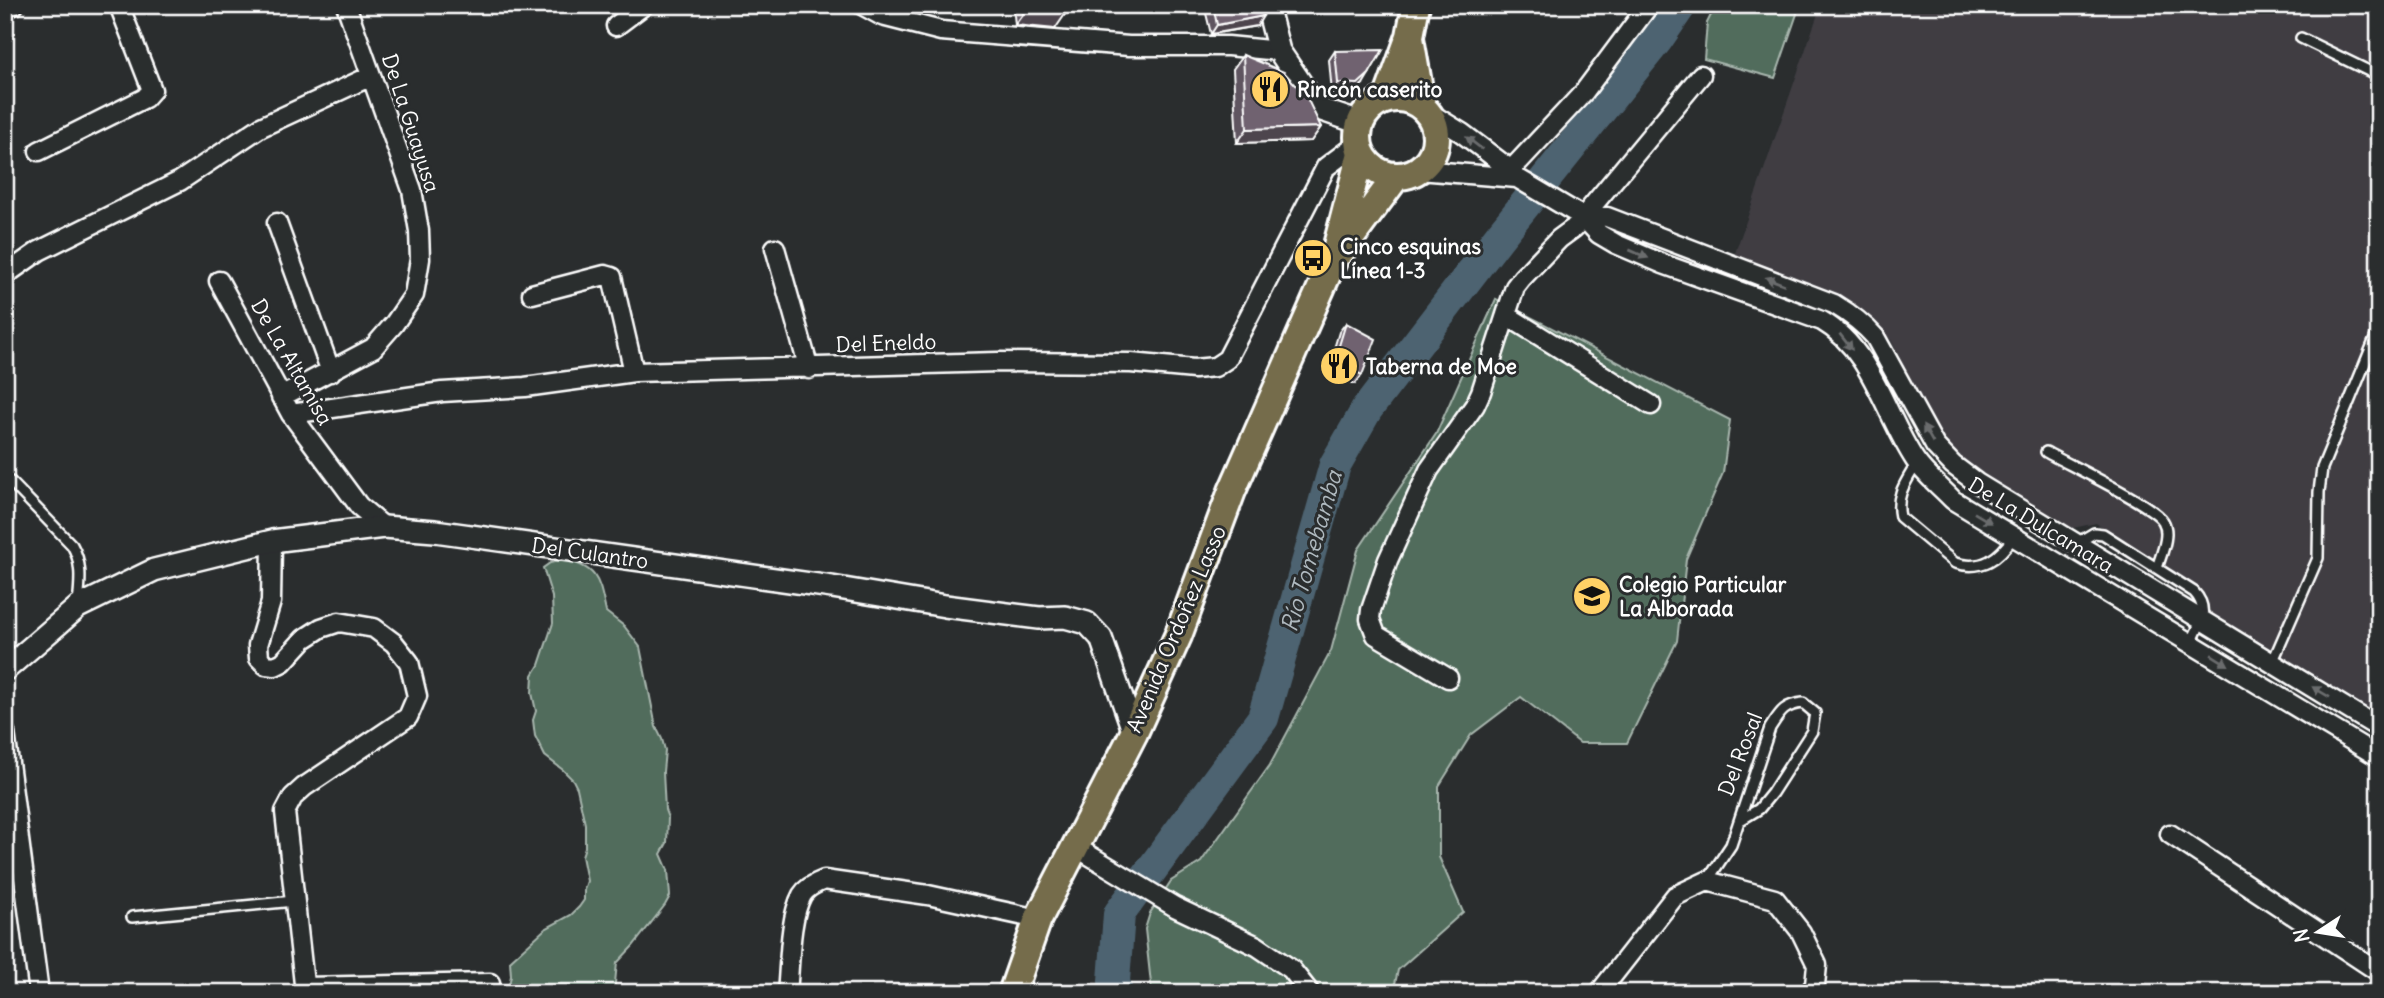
<svg xmlns="http://www.w3.org/2000/svg" width="2384" height="998" viewBox="0 0 2384 998" font-family="Delius,sans-serif">
  <style>
    .built { fill: #3f3d42 }
    .green { fill: #516c5c; stroke: #a8b6ae; stroke-width: 2 }
    .lines { fill: none; stroke-linecap: round; stroke-linejoin: round }
    .river { stroke: #4d6371; stroke-width: 32 }
    .service-casing { stroke: #fff; stroke-width: 14 }
    .minor-casing { stroke: #fff; stroke-width: 23 }
    .tertiary-casing { stroke: #fff; stroke-width: 26 }
    .primary-casing { stroke: #fff; stroke-width: 32 }
    .service { stroke: #2a2d2e; stroke-width: 9 }
    .minor { stroke: #2a2d2e; stroke-width: 18 }
    .tertiary { stroke: #2a2d2e; stroke-width: 21 }
    .primary { stroke: #746c4b; stroke-width: 26 }
    .wall { fill: #5f5460; stroke: #fff; stroke-width: 2 }
    .shaded-wall { fill: #4e454e; stroke: #fff; stroke-width: 2 }
    .building { fill: #6f6270; stroke: #fff; stroke-width: 2 }
    .oneway { fill: #6a6c6d }
    .labels { text-anchor: middle; dominant-baseline: central; stroke-width: 6; stroke-linejoin: round; paint-order: stroke }
    .poi-label { font-size: 21px; font-weight: bold; fill: #fff; stroke: #2a2d2e; text-anchor: start }
    .street-label { font-size: 21px; fill: #fff; stroke: #2a2d2e }
    .water-label { font-size: 23px; font-style: italic; fill: #afb9bf; stroke: #2a2d2e }
  </style>
  <rect width="100%" height="100%" fill="#2a2d2e"/>
  <filter id="ink" filterUnits="userSpaceOnUse"><feTurbulence type="fractalNoise" baseFrequency=".0143" numOctaves="2"/><feDisplacementMap in="SourceGraphic" scale="14" xChannelSelector="R" yChannelSelector="G"/><feConvolveMatrix kernelMatrix="1 2 1 2 8 2 1 2 1" color-interpolation-filters="sRGB"/></filter>
  <g filter="url(#ink)">
    <path class="built" d="M1821 5H2379V721L2214 629 2206 595 2096 523 2064 530 1972 470 1943 445 1891 340 1830 292 1734 256Z"/>
    <path class="green" d="M1716 5H1800L1775 78 1704 59 1707 23Z
      M1496 299 1730 420 1723 473 1686 559 1677 641 1627 743H1580L1521 697 1471 735 1439 786V857L1463 912 1398 970 1393 993H1152L1145 929 1150 913 1171 881 1201 862 1270 765 1331 651 1358 550 1436 434Z
      M563 560C599 567 599 581 606 612L624 626 640 647 656 727 662 739 665 750 663 772 665 810 668 818 667 843 661 854 668 870 670 896 665 905 633 946 617 963 614 993H507L511 976 510 961 545 929 571 915 579 907 584 900V890L587 881 582 856 585 847V824L577 788 573 780 563 770 545 756 535 736 533 720 536 711 532 693 533 675 539 665 553 623 552 597 543 568 550 563Z"/>
    <g class="lines">
      <path class="river" d="M1117 993 1114 981 1119 914 1263 718 1335 465 1367 409 1499 237 1657 40 1681 5"/>
      <defs>
        <path id="service" d="M2301 38 2379 76
          M2046 452C2067 464 2154 505 2163 521 2171 534 2161 555 2157 568
          M1917 463C1906 482 1895 495 1900 517L1955 563C1982 571 1999 559 2014 536
          M11 482 72 545C83 564 80 584 78 605
          M2077 543 2094 533 2103 534 2194 592C2210 609 2200 624 2191 643
          M2272 663 2318 558 2319 492 2322 468 2379 329
          M1707 881 1731 845 1770 728C1780 713 1783 705 1803 703L1815 713 1812 731 1772 793 1759 809 1739 821
          M132 917 294 901"/>
        <path id="minor" d="M862 5 882 16 941 31 1129 46H1228L1279 51
          M5 8 14 5
          M616 26 644 5
          M1428 112 1462 133 1511 170 1517 178 1583 217 1599 234 1616 244 1663 264 1822 321C1871 349 1885 415 1915 460 1925 475 1941 487 1953 500L2379 757
          M39 151 145 98 152 90 119 5
          M1419 170 1517 178
          M1511 170 1584 92 1649 5
          M1583 217 1594 215 1607 217 1834 304C1849 313 1863 323 1875 337L1935 446 1953 465 1977 483C2111 564 2245 646 2379 728
          M277 223 331 372
          M775 248 809 369
          M5 275 39 251 180 181 261 127 371 76
          M219 281 291 414 359 506 384 527
          M532 294 605 275 612 277 634 372
          M1506 315 1651 405
          M281 397 373 348 394 324 414 295 420 259 419 231 412 190 346 5
          M291 414 442 392 525 387 634 372 998 362 1131 363 1194 369 1215 367 1227 359 1326 167 1358 143
          M272 541 271 602 258 645 259 658 266 665 275 666 283 662 304 639 321 628 339 622 374 628 394 643 409 662 417 696 408 717 304 787 293 797 285 812 305 993
          M1448 678 1376 635 1370 619 1371 610 1388 560 1429 470 1475 405 1481 392 1515 287 1522 278 1559 239 1574 228 1701 75
          M5 732 39 993
          M2170 834 2379 972
          M1074 846 1175 907 1257 946 1291 969 1310 993
          M305 987 490 983
          M787 993C790 965 789 919 802 895 807 887 816 883 824 880L928 895 1038 919
          M1599 993 1675 896 1707 881 1775 899 1801 932 1817 965 1815 985 1809 993"/>
        <path id="tertiary" d="M1267 5 1279 51 1313 101 1322 110 1360 123
          M5 670 78 607 154 570 272 541 384 527 435 531 832 587 945 606 1039 618 1065 617 1087 623 1101 638 1134 733"/>
        <path id="primary" d="M1410 38 1422 106
          M1358 137a39 39 0 1 1 78 0a39 39 0 1 1-78 0Z
          M1387 99 1410 36 1416 5
          M1341 251 1396 177
          M1012 993 1038 919 1134 733 1178 636 1232 491 1333 261 1361 153"/>
      </defs>
      <use href="#service" class="service-casing"/>
      <use href="#minor" class="minor-casing"/>
      <use href="#tertiary" class="tertiary-casing"/>
      <use href="#primary" class="primary-casing"/>
      <use href="#service" class="service"/>
      <use href="#minor" class="minor"/>
      <use href="#tertiary" class="tertiary"/>
      <use href="#primary" class="primary"/>
    </g>
    <path class="wall" d="M1013 5H1068L1055 29 1015 25Z
      M1204 5H1260L1257 26 1211 34Z
      M1335 51 1363 84 1352 93H1332L1329 60Z
      M1243 55 1321 127 1311 141 1237 143 1233 69Z
      M1346 323 1362 375 1355 384 1327 372 1339 332Z"/>
    <path class="shaded-wall" d="M1028 7 1068 10 1055 29 1015 25Z
      M1263 16 1257 26 1211 34 1217 25Z
      M1369 74 1363 84 1352 93H1332L1338 83Z
      M1321 127 1311 141 1237 143 1247 129Z"/>
    <path class="building" d="M1028 5H1068V10L1028 7Z
      M1213 5H1260L1263 16 1217 25Z
      M1383 50 1369 74 1358 84 1338 83 1335 51Z
      M1243 55 1284 72 1306 96 1321 127 1247 129Z
      M1346 323 1376 339 1362 375 1334 362Z"/>
    <defs><path id="oneway-solid" d="M-6-.8H1V-3.2L6.5 0L1 3.2V.8H-6Z" transform="scale(1.75)"/></defs>
    <g class="oneway">
      <use href="#oneway-solid" transform="translate(1474 143) rotate(-143)"/>
      <use href="#oneway-solid" transform="translate(1639 254) rotate(23)"/>
      <use href="#oneway-solid" transform="translate(1775 281) rotate(-159)"/>
      <use href="#oneway-solid" transform="translate(1846 342) rotate(52)"/>
      <use href="#oneway-solid" transform="translate(1928 434) rotate(-120)"/>
      <use href="#oneway-solid" transform="translate(1983 518) rotate(31)"/>
      <use href="#oneway-solid" transform="translate(2220 660) rotate(32)"/>
      <use href="#oneway-solid" transform="translate(2321 692) rotate(-149)"/>
    </g>
  </g>
  <defs>
    <symbol id="restaurant-disc" viewBox="-11 -11 22 22"><circle r="9.5" fill="#ffd166" stroke="#2a2d2e"/><path d="M-5-6h1v4h1v-4h1v4h1v-4h1v5L-1.5 .5V6h-2V.5L-5-1ZM5-6V6H3V1.5H1.5Q1.5-4 5-6Z" fill="#111"/></symbol>
    <symbol id="bus-disc" viewBox="-11 -11 22 22"><circle r="9.5" fill="#ffd166" stroke="#2a2d2e"/><path d="M-5-6H5V4H4V6H2V4H-2V6H-4V4H-5ZM-3.5-4V0h7V-4ZM-3.5 1.2v1.5H-2V1.2ZM2 1.2v1.5H3.5V1.2Z" fill="#111"/></symbol>
    <symbol id="school-disc" viewBox="-11 -11 22 22"><circle r="9.5" fill="#ffd166" stroke="#2a2d2e"/><path d="M0-5L7-2L0 1L-7-2ZM-4 1L0 2.5L4 1V4Q0 6-4 4Z" fill="#111"/></symbol>
  </defs>
  <g fill-rule="evenodd">
    <use href="#restaurant-disc" x="1248" y="67" width="44" height="44"/>
    <use href="#bus-disc" x="1291" y="236" width="44" height="44"/>
    <use href="#restaurant-disc" x="1317" y="344" width="44" height="44"/>
    <use href="#school-disc" x="1570" y="574" width="44" height="44"/>
  </g>
  <g class="labels">
    <g class="poi-label">
      <text x="1297" y="89">Rincón caserito</text>
      <text x="1340" y="246">Cinco esquinas<tspan x="1340" dy="24">Línea 1-3</tspan></text>
      <text x="1366" y="366">Taberna de Moe</text>
      <text x="1619" y="584">Colegio Particular<tspan x="1619" dy="24">La Alborada</tspan></text>
    </g>
    <g class="street-label">
      <text transform="translate(411 123) rotate(72)">De La Guayusa</text>
      <text transform="translate(886 343) rotate(-2)">Del Eneldo</text>
      <text transform="translate(292 362) rotate(60)">De La Altamisa</text>
      <text transform="translate(2041 525) rotate(31)">De La Dulcamara</text>
      <text transform="translate(590 553) rotate(8)">Del Culantro</text>
      <text transform="translate(1176 629) rotate(-67)">Avenida Ordoñez Lasso</text>
      <text transform="translate(1740 754) rotate(-69)">Del Rosal</text>
    </g>
    <g class="water-label">
      <text transform="translate(1311 551) rotate(-74)">Río Tomebamba</text>
    </g>
  </g>
  <rect width="2384" height="998" fill="none" stroke="#2a2d2e" stroke-width="28"/>
  <rect x="14" y="14" width="2356" height="970" fill="none" stroke="#fff" stroke-width="2.5" filter="url(#ink)"/>
  <g transform="translate(2318 932) rotate(258)" stroke="#2a2d2e" stroke-width="5" paint-order="stroke">
  <path d="M0-5L12 26L0 18L-12 26Z" fill="#ffffff"/>
  <text y="-10" font-size="19" font-weight="bold" text-anchor="middle" fill="#ffffff">N</text>
  </g>
</svg>
